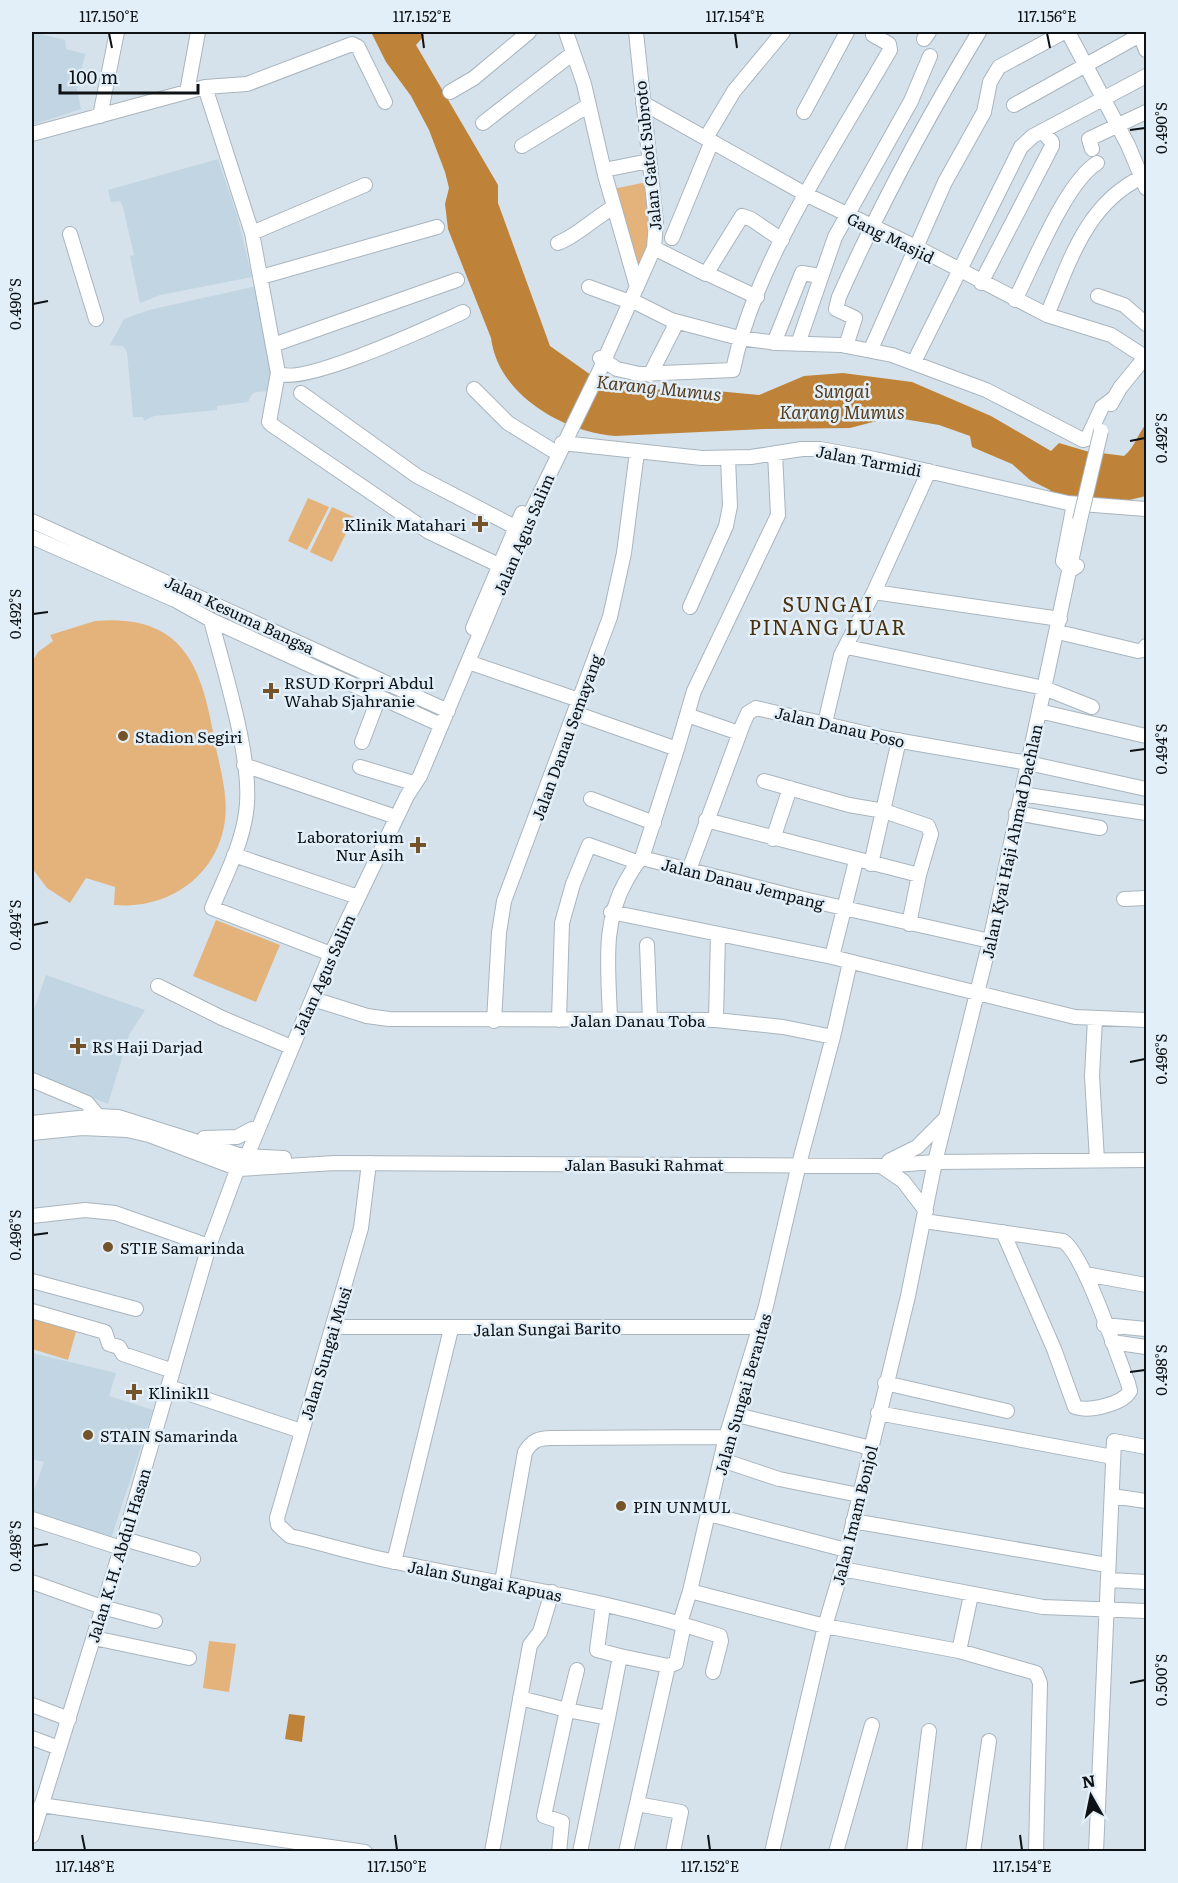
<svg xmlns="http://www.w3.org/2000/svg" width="1178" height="1883" viewBox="0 0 1178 1883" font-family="Literata,serif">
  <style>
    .built { fill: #c1d5e2 }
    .green { fill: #e4b37b }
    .water { fill: #be8339 }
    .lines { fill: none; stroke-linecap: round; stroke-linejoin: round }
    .minor-casing { stroke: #a9b5be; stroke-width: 16 }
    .minor { stroke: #fff; stroke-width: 14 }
    .minor-bridge-casing { stroke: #a9b5be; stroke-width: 16; stroke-linecap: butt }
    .minor-bridge { stroke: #fff; stroke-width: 14 }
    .ticks { fill: none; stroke: #0e1215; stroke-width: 2 }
    .poi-dot { fill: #75532a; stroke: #e2eff8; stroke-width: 2 }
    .labels { text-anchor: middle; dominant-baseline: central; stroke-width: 5; stroke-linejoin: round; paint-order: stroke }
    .street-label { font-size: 16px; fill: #0e1215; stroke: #e2eff8 }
    .poi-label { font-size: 16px; fill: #0e1215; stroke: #e2eff8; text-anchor: start }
    .water-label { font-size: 18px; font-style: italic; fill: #563c1d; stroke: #e2eff8 }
    .quarter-label { font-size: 20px; letter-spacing: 1.5px; fill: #4a300f; stroke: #e2eff8 }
    .neatline { fill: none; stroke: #0e1215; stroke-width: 2 }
    .ticks-label { font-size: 15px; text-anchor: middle; fill: #0e1215 }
  </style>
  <rect width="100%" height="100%" fill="#d5e2eb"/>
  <path class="built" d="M32 32 65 40 66 49 85 54 77 90 81 109 32 125Z
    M218 159 237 215 252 277 160 295 140 303 130 256 134 255 123 207 120 201 111 202 108 190Z
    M257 286 273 379 271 391 256 392 252 394 248 402 217 406V410L154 416 144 421 143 417H133L127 352 123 346 110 345 124 319 149 310Z
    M46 975 145 1010 129 1035 108 1104 32 1074V1015Z
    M32 1353 116 1373 109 1396 153 1410 109 1545 32 1519V1496L44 1462 32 1459Z"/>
  <path class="green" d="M647 182 653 239 628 284 608 190Z
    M308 498 329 507 307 550 288 541Z
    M332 507 354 517 332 562 310 552Z
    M95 621C188 613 203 672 216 748 221 771 228 797 225 820 218 876 168 910 114 905L115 887 86 878 70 903 47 888 32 868V662L38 652 53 641 50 635Z
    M216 920 280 945 256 1002 193 976Z
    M32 1316 77 1328 68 1360 32 1349Z
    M209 1641 236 1644 229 1692 203 1688Z"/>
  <path class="water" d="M371 32H422L424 36 416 45 498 185V203L550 346 605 385 631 390 695 389 759 395 804 376 843 373 912 382 991 416 1051 451 1059 443 1086 451 1124 456C1135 447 1137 435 1146 424V496L1121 502 1055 498 1050 490 1030 480 1012 464 972 447 970 436 939 425 892 417 850 428 764 429 615 436C563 432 498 395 491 338L448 229 445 204 449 188 445 172 429 130 411 96 386 62Z
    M289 1714 305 1716 302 1742 285 1739Z"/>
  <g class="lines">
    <defs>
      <path id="minor" d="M566 32 584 84 605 175 637 287
        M1068 32 1128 145 1146 188
        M1139 32 1146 50
        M924 39 929 32
        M205 87 252 233 278 373C301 387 434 325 463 312
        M187 92 198 32
        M450 92 474 78 529 32
        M643 103 807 195 916 247 1047 315 1111 335 1145 357
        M1014 105 1140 35
        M804 112 847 32
        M100 116 117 32
        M483 123 573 53
        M32 134 205 87 247 84 352 44 358 47 385 102
        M706 138 734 91 783 32
        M522 146 589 105
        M1092 149 1089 139 1146 112
        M604 170 649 161
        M252 233 365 185
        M70 234 96 319
        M672 238 712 141
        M558 243C577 236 594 218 614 207
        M654 248 706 274 742 216 751 219 782 240
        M708 274 757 297
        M261 277 437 227
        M981 283 1052 146V142L1042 131
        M589 287 630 302
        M1098 296 1124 305 1146 324
        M631 300 671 320 739 338 777 343 841 345 892 355 986 390 1083 440 1087 439 1102 407 1114 398
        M1015 300C1033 265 1066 182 1097 163
        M1047 315C1070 261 1086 204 1142 177
        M774 343 802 273 820 276
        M798 344 835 237 911 101 930 56
        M273 345 457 280
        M846 346 855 318 836 309 839 297C880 205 927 118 979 32
        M871 349 945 182 984 112 990 82 999 67 1064 32
        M600 358 617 369 639 374 733 370C754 264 836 144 890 50L889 44 873 35 875 32
        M914 362 1021 147 1033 136 1146 76
        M278 373 269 422 272 425 429 532 505 568
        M650 375 677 322
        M474 389 508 423 552 450
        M301 393 417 476 515 527
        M1111 404 1120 388 1146 356
        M562 443 702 458 751 457 802 449H820L875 459 1068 503 1146 509
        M1074 504 1063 561 1071 570 1077 566
        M1080 520 990 941 935 1162 1146 1160
        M32 521 448 711
        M32 537 175 600 211 620 441 725
        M874 592 1060 619
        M690 607 726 526 730 506 728 458
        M211 620C224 671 254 763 246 813 241 847 225 877 212 908L331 954
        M473 628 522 513
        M1058 632 1138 651 1143 650 1146 646
        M847 647 1044 688 1092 707
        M468 662 579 700
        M1039 711 1146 736
        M575 713 677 749 642 858 804 899 990 941
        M687 715 739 733
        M825 723 841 655 874 592 929 471
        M362 742 379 697
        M677 749 694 691 778 515 775 453
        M244 765 396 817
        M360 767 410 782
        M764 781 849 805 884 811 928 826 931 834 919 875 909 924
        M1021 794 1146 813
        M591 799 654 823
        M1016 813 1100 828
        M706 820 919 875
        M773 839 790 788
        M234 855 358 897
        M871 864 899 740
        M689 870 743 724 748 713 756 708 890 739 1028 763 1146 789
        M1124 899 1146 898
        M611 912 832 957 1075 1017 1146 1020
        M647 945 650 1020
        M832 957 856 861
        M158 986 222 1018 291 1047
        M313 999 367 1016 389 1019 716 1020 783 1027 833 1037 799 1164 766 1306 726 1437 690 1591 680 1623
        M1095 1019 1092 1076 1097 1160
        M559 1020 562 923 573 884 589 845 637 862
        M716 1020 718 935
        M494 1021 499 933 504 901 610 617 624 553 637 452
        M610 1021C609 971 601 925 626 881 631 873 635 864 642 858
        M833 1037 850 962
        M32 1080 87 1103 98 1116
        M32 1123 98 1116 118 1117 242 1156 284 1158
        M32 1133 82 1128 127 1130 149 1135 239 1169 335 1163 881 1166 935 1162 908 1296 842 1569 825 1626 772 1852
        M204 1138 237 1137 252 1129
        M247 1156 331 954 407 796 420 776 531 512 599 372 654 248 656 222 636 32
        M889 1161 917 1147 945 1119
        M369 1163 361 1228 277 1518 278 1525 290 1536C325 1544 360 1555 396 1562 504 1585 614 1601 720 1636L721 1641 713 1672
        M881 1166 903 1181 926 1211
        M32 1216 85 1210 115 1213 209 1246
        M924 1221 1063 1241C1084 1254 1117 1355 1128 1383L1130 1391C1123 1404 1089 1412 1075 1407L1054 1349 1003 1232
        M1085 1274 1146 1285
        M32 1281 136 1309
        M32 1311 105 1332 109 1344 119 1347 123 1354 173 1371
        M1104 1325 1146 1329
        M334 1327H760
        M1112 1342 1146 1347
        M885 1383 1007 1411
        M169 1387 301 1431
        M878 1413 1113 1457
        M733 1414 871 1448
        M722 1460 779 1479 859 1495
        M1112 1496 1146 1501
        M709 1514 846 1550
        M32 1519 121 1548
        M853 1521 1107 1565
        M124 1539 193 1559
        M394 1562 451 1329
        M842 1569 1043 1607 1146 1611
        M1109 1580 1146 1582
        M32 1582 102 1607 155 1621
        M502 1582 525 1452C532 1441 538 1438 551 1438L726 1437
        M690 1591 825 1626 959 1651 1036 1673 1040 1683 1036 1852
        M603 1605 597 1650 620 1656 608 1718
        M94 1638 189 1658
        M959 1651 971 1595
        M620 1656 668 1666
        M577 1670 567 1710 608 1718 580 1852
        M520 1698 567 1710 544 1816 562 1822 559 1852
        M32 1705 69 1719
        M32 1738 59 1748
        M637 1804 681 1812 673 1852
        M41 1805 365 1852
        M32 1836 124 1539 209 1246 240 1162
        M492 1852 530 1645 540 1632 552 1592
        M626 1852 668 1666 676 1663 684 1624
        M836 1852 872 1725
        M914 1852 929 1731
        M973 1852 989 1741
        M1096 1852 1114 1441 1146 1447"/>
    </defs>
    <use href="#minor" class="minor-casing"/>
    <use href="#minor" class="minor"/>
    <defs>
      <path id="minor-bridge" d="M1080 520 1101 431"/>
    </defs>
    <use href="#minor-bridge" class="minor-bridge-casing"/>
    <use href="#minor-bridge" class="minor-bridge"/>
  </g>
  <path class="ticks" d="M109 33 112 48M422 33 424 48M735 33 737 48M1047 33 1050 48M1130 130 1145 128M33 304 48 301M1130 441 1145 438M33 614 48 612M1130 751 1145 749M33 925 48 922M1130 1062 1145 1059M33 1235 48 1233M1130 1372 1145 1370M33 1546 48 1544M1130 1683 1145 1680M82 1835 85 1850M395 1835 397 1850M708 1835 710 1850M1020 1835 1022 1850"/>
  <g class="poi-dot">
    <path d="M477 515h6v6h6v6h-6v6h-6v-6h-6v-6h6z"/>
    <path d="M268 682h6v6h6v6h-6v6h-6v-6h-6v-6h6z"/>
    <circle cx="123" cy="736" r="6"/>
    <path d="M415 836h6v6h6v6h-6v6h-6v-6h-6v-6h6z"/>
    <path d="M75 1037h6v6h6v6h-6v6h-6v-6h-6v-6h6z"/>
    <circle cx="108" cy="1247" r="6"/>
    <path d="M131 1383h6v6h6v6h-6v6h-6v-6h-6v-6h6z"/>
    <circle cx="88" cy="1435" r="6"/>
    <circle cx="621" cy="1506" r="6"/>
  </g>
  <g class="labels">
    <g class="street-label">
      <text transform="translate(647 156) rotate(-96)">Jalan Gatot Subroto</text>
      <text transform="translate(891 237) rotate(26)">Gang Masjid</text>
      <text transform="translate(869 460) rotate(11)">Jalan Tarmidi</text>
      <text transform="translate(523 534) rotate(-67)">Jalan Agus Salim</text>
      <text transform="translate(240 614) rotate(25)">Jalan Kesuma Bangsa</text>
      <text transform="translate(840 726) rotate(13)">Jalan Danau Poso</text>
      <text transform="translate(566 737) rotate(-70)">Jalan Danau Semayang</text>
      <text transform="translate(1011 841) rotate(-78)">Jalan Kyai Haji Ahmad Dachlan</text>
      <text transform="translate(743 883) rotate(14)">Jalan Danau Jempang</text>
      <text transform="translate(323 974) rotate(-66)">Jalan Agus Salim</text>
      <text x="638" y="1020">Jalan Danau Toba</text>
      <text x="644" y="1164">Jalan Basuki Rahmat</text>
      <text transform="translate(547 1328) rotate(-1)">Jalan Sungai Barito</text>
      <text transform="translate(325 1353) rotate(-73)">Jalan Sungai Musi</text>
      <text transform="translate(742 1394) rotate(-74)">Jalan Sungai Berantas</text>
      <text transform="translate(854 1515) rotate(-76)">Jalan Imam Bonjol</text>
      <text transform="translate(118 1555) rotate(-73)">Jalan K.H. Abdul Hasan</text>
      <text transform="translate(485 1580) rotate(11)">Jalan Sungai Kapuas</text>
    </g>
    <g class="poi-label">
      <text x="466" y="524" text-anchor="end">Klinik Matahari</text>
      <text x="284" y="682">RSUD Korpri Abdul<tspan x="284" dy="18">Wahab Sjahranie</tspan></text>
      <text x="135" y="736">Stadion Segiri</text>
      <text x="404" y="836" text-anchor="end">Laboratorium<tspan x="404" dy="18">Nur Asih</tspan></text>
      <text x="92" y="1046">RS Haji Darjad</text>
      <text x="120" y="1247">STIE Samarinda</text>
      <text x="148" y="1392">Klinik11</text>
      <text x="100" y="1435">STAIN Samarinda</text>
      <text x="633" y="1506">PIN UNMUL</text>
    </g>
    <g class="water-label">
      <text transform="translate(659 387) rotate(6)">Karang Mumus</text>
      <text x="842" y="390">Sungai<tspan x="842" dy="21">Karang Mumus</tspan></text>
    </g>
    <g class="quarter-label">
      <text x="828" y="603">SUNGAI<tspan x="828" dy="23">PINANG LUAR</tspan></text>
    </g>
  </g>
  <rect width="1178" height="1883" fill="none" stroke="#e2eff8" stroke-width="66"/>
  <g transform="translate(1091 1796) rotate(351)" stroke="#e2eff8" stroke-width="4.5" paint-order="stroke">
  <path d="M0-4.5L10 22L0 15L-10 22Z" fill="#0e1215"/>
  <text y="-9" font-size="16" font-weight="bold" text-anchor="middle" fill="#0e1215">N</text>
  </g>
  <path d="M60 84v9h138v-9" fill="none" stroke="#0e1215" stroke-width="3"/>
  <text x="69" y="84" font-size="18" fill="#0e1215" stroke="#e2eff8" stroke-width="4.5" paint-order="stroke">100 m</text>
  <rect x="33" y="33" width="1112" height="1817" class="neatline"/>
  <g class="ticks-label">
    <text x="109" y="22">117.150°E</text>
    <text x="422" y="22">117.152°E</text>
    <text x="735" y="22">117.154°E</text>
    <text x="1047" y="22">117.156°E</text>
    <text transform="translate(1162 128) rotate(-90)" y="5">0.490°S</text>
    <text transform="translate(16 304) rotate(-90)" y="5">0.490°S</text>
    <text transform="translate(1162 438) rotate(-90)" y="5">0.492°S</text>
    <text transform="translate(16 614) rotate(-90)" y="5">0.492°S</text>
    <text transform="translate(1162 749) rotate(-90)" y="5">0.494°S</text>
    <text transform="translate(16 925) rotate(-90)" y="5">0.494°S</text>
    <text transform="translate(1162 1059) rotate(-90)" y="5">0.496°S</text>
    <text transform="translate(16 1235) rotate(-90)" y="5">0.496°S</text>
    <text transform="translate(1162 1370) rotate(-90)" y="5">0.498°S</text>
    <text transform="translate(16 1546) rotate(-90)" y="5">0.498°S</text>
    <text transform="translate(1162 1680) rotate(-90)" y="5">0.500°S</text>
    <text x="85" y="1872">117.148°E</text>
    <text x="397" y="1872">117.150°E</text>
    <text x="710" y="1872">117.152°E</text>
    <text x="1022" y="1872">117.154°E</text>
  </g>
</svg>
